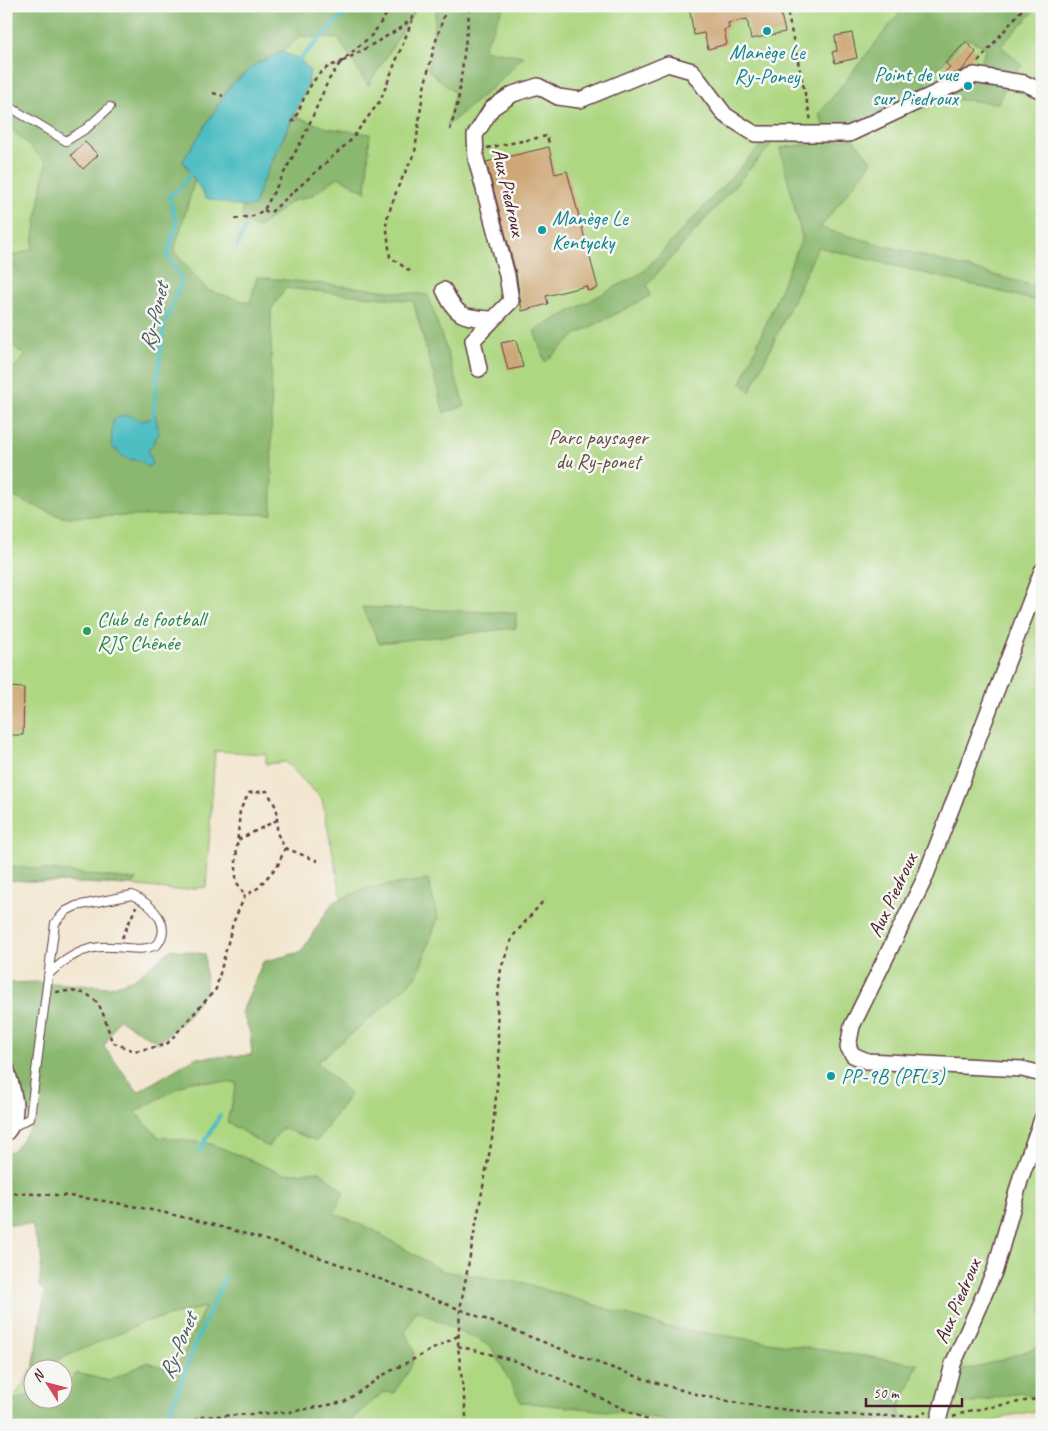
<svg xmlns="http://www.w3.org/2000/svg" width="1048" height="1431" viewBox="0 0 1048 1431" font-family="Caveat,sans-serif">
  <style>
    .green { fill: #aed782; stroke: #7c7b56 }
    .forest { fill: #8ab870; stroke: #6a6c4e }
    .water { fill: #4fbec3; stroke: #4c6e77 }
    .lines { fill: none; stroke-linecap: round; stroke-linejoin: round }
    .stream { stroke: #4fbec3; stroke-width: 4 }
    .building { fill: #cea777 }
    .service-casing { stroke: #633d43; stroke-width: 10 }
    .minor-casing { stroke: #633d43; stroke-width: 18 }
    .path { stroke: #633d43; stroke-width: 2.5; stroke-dasharray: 4 4; stroke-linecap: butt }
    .service { stroke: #fff; stroke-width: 8 }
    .minor { stroke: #fff; stroke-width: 15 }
    .culture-dot { fill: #0f9aa8; stroke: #f6f6f2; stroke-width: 2 }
    .leisure-dot { fill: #2e9e5b; stroke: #f6f6f2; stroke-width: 2 }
    .labels { text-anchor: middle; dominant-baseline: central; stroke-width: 5; stroke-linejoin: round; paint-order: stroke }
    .culture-label { font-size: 21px; fill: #0d838f; stroke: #f6f6f2; text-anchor: start }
    .street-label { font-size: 21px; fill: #4a1f2b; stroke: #f6f6f2 }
    .park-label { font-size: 21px; fill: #634d41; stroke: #f6f6f2 }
    .leisure-label { font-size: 21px; fill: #27864d; stroke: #f6f6f2; text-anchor: start }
    .water-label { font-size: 22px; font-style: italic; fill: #4c5760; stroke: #f6f6f2 }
  </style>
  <rect width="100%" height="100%" fill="#f6f6f2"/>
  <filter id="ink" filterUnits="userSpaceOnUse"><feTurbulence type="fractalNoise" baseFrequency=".02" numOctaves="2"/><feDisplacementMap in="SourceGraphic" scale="10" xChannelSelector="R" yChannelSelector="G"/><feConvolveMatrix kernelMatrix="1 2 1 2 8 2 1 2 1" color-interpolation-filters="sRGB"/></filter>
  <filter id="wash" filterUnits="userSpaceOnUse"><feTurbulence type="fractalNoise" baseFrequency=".0096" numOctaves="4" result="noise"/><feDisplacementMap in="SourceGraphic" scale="20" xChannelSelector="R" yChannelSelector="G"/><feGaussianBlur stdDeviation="1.12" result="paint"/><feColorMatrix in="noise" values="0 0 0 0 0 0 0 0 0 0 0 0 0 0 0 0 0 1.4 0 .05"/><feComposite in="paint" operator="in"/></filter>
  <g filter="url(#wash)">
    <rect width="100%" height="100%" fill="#f2e5cd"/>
    <path class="green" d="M6 6H1042V1410L1012 1415 984 1425H8L12 1401 32 1369V1398H62V1368H33L45 1291 39 1287 42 1258 32 1225 6 1224V1152L13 1151 35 1122 69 1002 138 1092 195 1058 252 1055 250 1032 242 1012 263 962 301 952 342 899 322 799 285 762 266 764V754L215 751 206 887 176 890 131 885 6 880Z"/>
    <path class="forest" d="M6 6H424L414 12 368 86 339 39 300 36 282 52 256 64 231 85 183 161 195 180 174 251 207 290 250 303 257 277 428 295 465 406 444 413 413 301 285 288 271 310 272 514 62 517 6 494V374L26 356 6 341V258L32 249 46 162 6 124Z
      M437 6H504L483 50 524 56 496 84 447 126 455 93 428 70Z
      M905 6H1039L1001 46 1022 65 1013 75 979 69 986 47 965 38 913 98 856 125 825 130 819 114Z
      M970 79 1006 85 998 103 939 98Z
      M294 116 327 128 370 134 366 192 338 177 311 196 292 201 258 228 243 221 242 207 254 206 260 187Z
      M852 138 872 162 820 228 1042 288V302L818 247 750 392 741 383 802 238 780 148Z
      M764 142 771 145 647 285 650 296 577 334 545 362 534 331 643 272Z
      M362 607 516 613V628L379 643Z
      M6 865 137 880 131 885 6 880Z
      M428 880 438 918 417 976 374 1015 317 1062 350 1094 317 1141 282 1128 268 1147 227 1122 237 1083 190 1081 135 1112 158 1137 212 1144 283 1174 320 1171 344 1192 334 1213 375 1231 442 1271 524 1283 666 1327 918 1364 899 1410 904 1425H686L636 1414 521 1402 491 1346 416 1310 405 1333C424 1359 408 1370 394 1393L383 1392 345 1425H303L299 1422 295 1425H8L12 1401 32 1394V1398H62L63 1387 77 1373 109 1381 148 1362 175 1372 205 1307 144 1322 42 1367 35 1366 45 1291 39 1287 42 1258 32 1225 6 1224V1152L13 1151 35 1123 20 1105 6 1047V983L37 982 110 987 134 979 172 949 205 954 206 990 186 1018 159 1043 118 1019 104 1047 138 1092 195 1058 252 1055 250 1032 242 1012 263 962 301 952 333 902 371 887Z
      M1042 1346V1403L1021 1392 967 1404 955 1390 963 1369 975 1368Z"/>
    <path class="water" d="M282 52 300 59 310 71 307 87 260 187 254 206 242 207 206 198 183 161 231 85 256 64Z
      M155 413 159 434 148 451 152 461 151 465 147 467 141 461 128 459 120 455 118 450H115L111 445 113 421C124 412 130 415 142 421L150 419Z"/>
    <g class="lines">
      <path class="stream" d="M298 61 341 17 356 6
        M237 248 245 227
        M153 416 164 325 182 281 167 255 177 224 169 196 177 191 193 171
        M200 1150 220 1115
        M161 1425 170 1411 199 1335 225 1277"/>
    </g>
    <g id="blocks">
      <path class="building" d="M689 6H779L785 32 751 39 747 19 728 23 729 28 724 30 727 44 708 49 704 33 694 35Z
        M852 33 857 58 835 63 832 52 837 51 835 36Z
        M966 42 976 52 962 70 946 78 943 74 950 67 945 63Z
        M85 142 98 155 83 169 71 155Z
        M549 147 555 174 567 171 598 288 588 291 586 286 546 296 548 304 522 311 516 273 486 162Z
        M516 340 523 367 508 370 501 343Z
        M7 687 24 688 23 735H6Z"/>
    </g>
  </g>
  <g filter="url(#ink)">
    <use href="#blocks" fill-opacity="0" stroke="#633d43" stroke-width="1"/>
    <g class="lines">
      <defs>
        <path id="service" d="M6 113 13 109 66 141 87 128 110 107
          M11 1128 30 1118 55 923 66 911 76 906 132 895C152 904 173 925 157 945 141 952 128 947 111 947 86 945 65 958 48 975"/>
        <path id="minor" d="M444 290C457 317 462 317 491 319
          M479 369 473 340 511 301 507 275 476 159 475 135 492 108 513 94 538 86 558 97 580 100 668 64 692 71 725 115 755 134H849L974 75 1024 83 1042 91
          M1042 571 924 880 852 1026 848 1047 853 1055 867 1061 1022 1069 1042 1074
          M6 1068C12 1088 23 1115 6 1133
          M937 1425 953 1364 995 1270 1021 1177 1042 1119"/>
      </defs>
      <use href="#service" class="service-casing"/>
      <use href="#minor" class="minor-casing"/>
      <path class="path" d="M786 6 811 121
        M978 62 1025 6
        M213 93 223 96
        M291 121H294C304 100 313 67 340 63L373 34 392 6
        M450 130 458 102 470 6
        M487 148 547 136 549 143
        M264 210 270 213 350 141 380 101 414 16
        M235 219 253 216 264 210 305 134 328 81 340 63 401 28 414 16 419 6
        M410 271 390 257 386 221 398 187 415 152 423 92 434 47 447 6
        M238 840 277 820
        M285 848 318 861
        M122 938 136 907
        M56 992C100 987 101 1007 112 1042L134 1051 166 1045 216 989 233 923 245 896 258 888 278 865 285 848 277 833V809L267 791 249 793 240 810 236 860V881L245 896
        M6 1193C30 1194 54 1194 77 1197 210 1215 335 1261 459 1309 538 1339 617 1374 700 1395 771 1412 844 1416 917 1416L926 1412
        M458 1346 512 1360 547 1373 658 1425
        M953 1417 968 1411 1042 1398
        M187 1425 200 1417 290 1412 344 1402 385 1374 458 1336
        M467 1425 458 1346 460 1309 492 1139 499 1064 497 1006 501 968 513 936 545 899
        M883 1425 884 1416"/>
      <use href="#service" class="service"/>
      <use href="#minor" class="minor"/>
    </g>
  </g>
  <g class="culture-dot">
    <circle cx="767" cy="31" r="5"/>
    <circle cx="968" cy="86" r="5"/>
    <circle cx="542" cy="230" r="5"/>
    <circle cx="831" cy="1076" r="5"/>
  </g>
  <circle class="leisure-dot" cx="87" cy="631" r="5"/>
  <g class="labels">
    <g class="culture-label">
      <text x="767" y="52" text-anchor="middle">Manège Le<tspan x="767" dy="24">Ry-Poney</tspan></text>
      <text x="958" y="74" text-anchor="end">Point de vue<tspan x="958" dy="24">sur Piedroux</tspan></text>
      <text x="552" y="218">Manège Le<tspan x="552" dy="24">Kentycky</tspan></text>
      <text x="841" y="1076">PP-9B (PFL3)</text>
    </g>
    <g class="street-label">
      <text transform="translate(509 192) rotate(77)">Aux Piedroux</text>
      <text transform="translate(892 895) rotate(-65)">Aux Piedroux</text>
      <text transform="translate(957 1301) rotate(-67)">Aux Piedroux</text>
    </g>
    <g class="park-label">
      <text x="598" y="437">Parc paysager<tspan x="598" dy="24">du Ry-ponet</tspan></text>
    </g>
    <g class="leisure-label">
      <text x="97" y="619">Club de football<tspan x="97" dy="24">RJS Chênée</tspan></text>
    </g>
    <g class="water-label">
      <text transform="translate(154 317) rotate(-77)">Ry-Ponet</text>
      <text transform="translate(178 1346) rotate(-68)">Ry-Ponet</text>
    </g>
  </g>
  <rect width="1048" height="1431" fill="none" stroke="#f6f6f2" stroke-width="25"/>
  <g transform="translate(48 1384) rotate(306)"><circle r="24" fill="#f6f6f2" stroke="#b1a0a2"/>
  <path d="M0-4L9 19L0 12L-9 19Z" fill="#d1495b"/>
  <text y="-8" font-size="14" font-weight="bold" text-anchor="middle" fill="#4a1f2b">N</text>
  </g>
  <path d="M866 1398v8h96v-8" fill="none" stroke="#4a1f2b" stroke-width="2.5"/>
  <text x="873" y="1398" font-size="15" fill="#4a1f2b" stroke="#f6f6f2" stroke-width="4" paint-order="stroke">50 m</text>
</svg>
